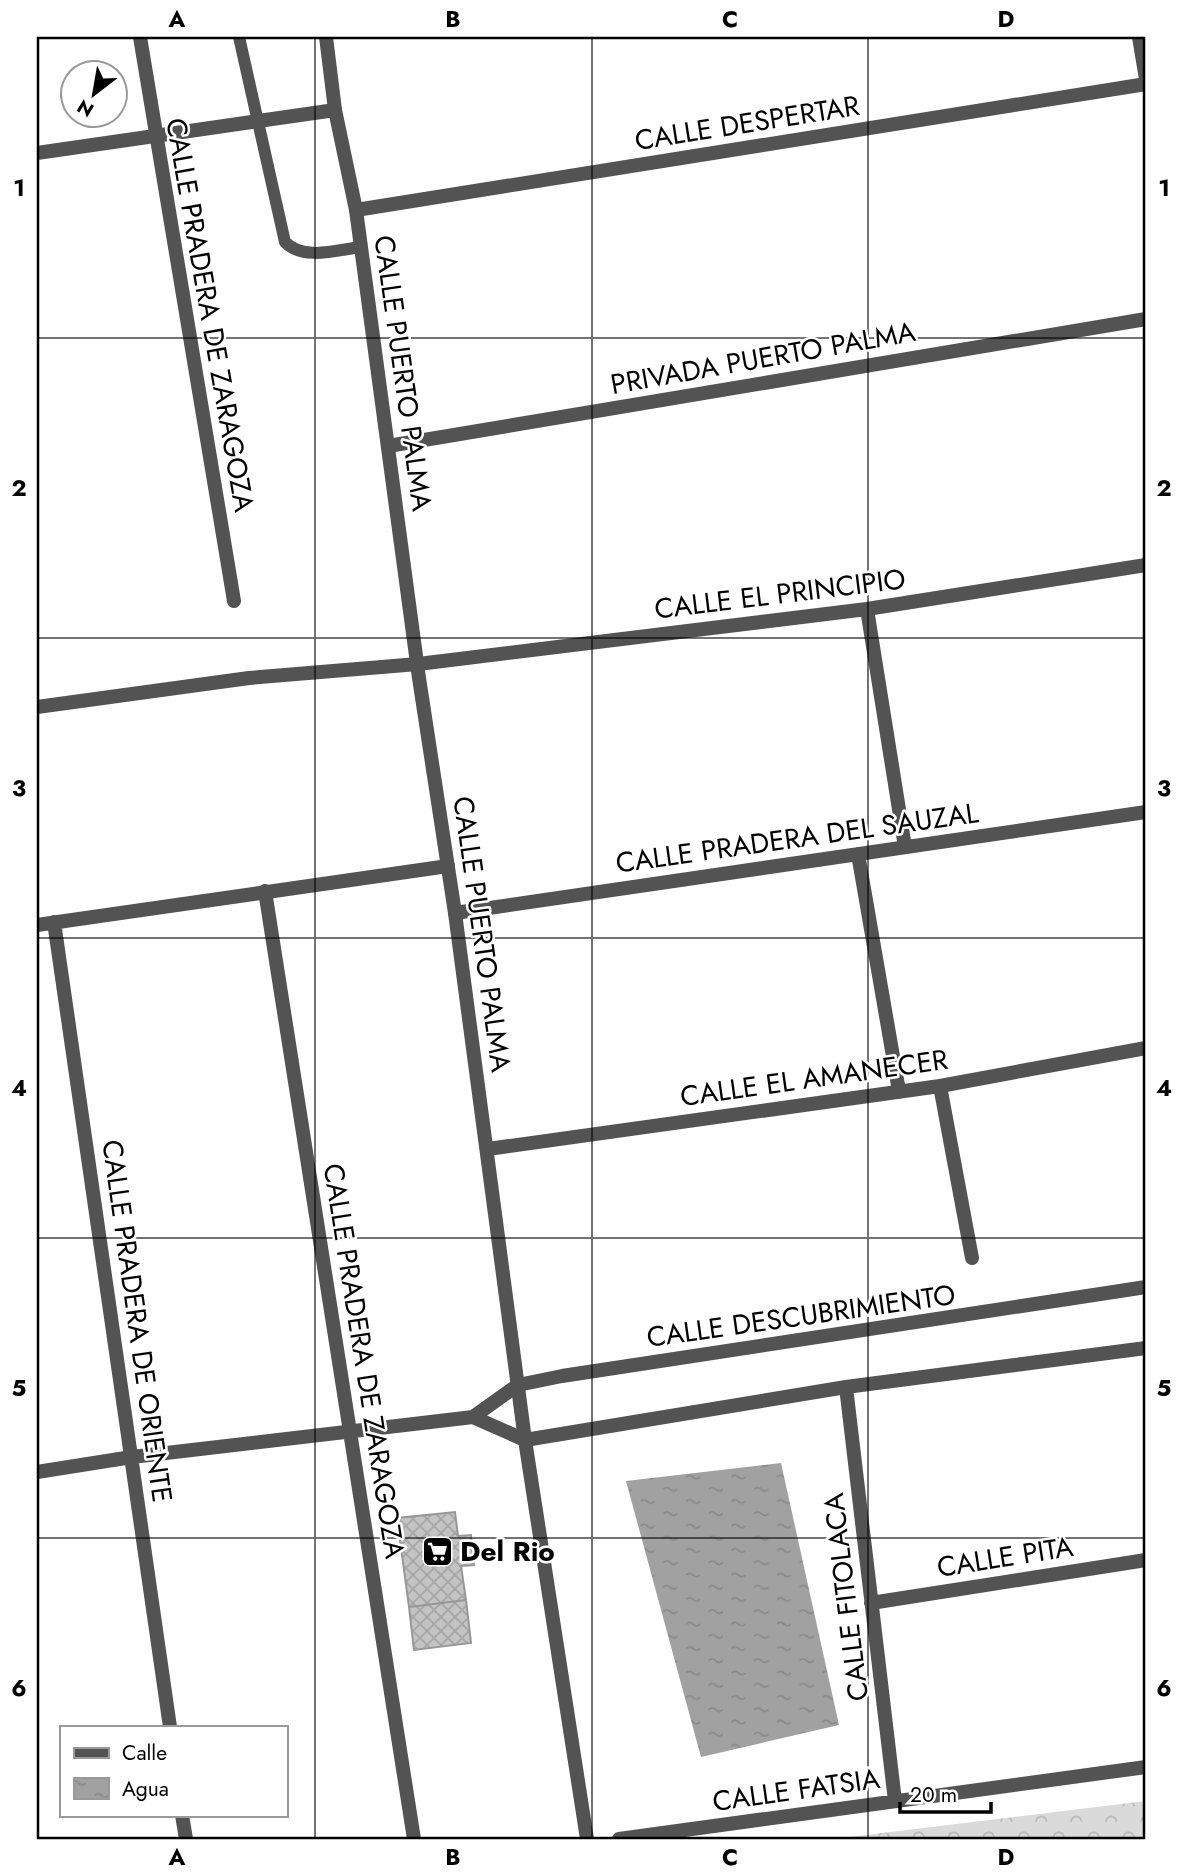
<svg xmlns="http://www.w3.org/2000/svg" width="1183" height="1876" viewBox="0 0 1183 1876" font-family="Jost,sans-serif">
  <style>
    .forest { fill: url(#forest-crowns) }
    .water { fill: url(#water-ripples) }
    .building { fill: url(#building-cross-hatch); stroke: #979797; stroke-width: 2 }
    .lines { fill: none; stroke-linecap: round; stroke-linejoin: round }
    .service { stroke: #535353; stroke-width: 12 }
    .minor { stroke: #535353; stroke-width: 14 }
    .tertiary { stroke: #535353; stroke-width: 14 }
    .grid { fill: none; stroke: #000; stroke-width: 2; stroke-opacity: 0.55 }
    .labels { text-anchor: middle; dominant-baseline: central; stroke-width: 5; stroke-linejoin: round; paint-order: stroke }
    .street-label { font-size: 28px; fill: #000; stroke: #fff }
    .poi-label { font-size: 28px; font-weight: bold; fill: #000; stroke: #fff; text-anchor: start }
    .neatline { fill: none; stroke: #000; stroke-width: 2.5 }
    .grid-label { font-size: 23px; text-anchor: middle; font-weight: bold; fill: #000 }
  </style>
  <defs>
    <pattern id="forest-crowns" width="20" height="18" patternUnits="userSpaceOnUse" patternTransform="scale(1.75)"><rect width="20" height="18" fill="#dadada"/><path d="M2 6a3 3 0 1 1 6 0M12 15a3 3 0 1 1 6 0" fill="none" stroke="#b9b9b9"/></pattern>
    <pattern id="water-ripples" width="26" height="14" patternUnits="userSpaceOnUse" patternTransform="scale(1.75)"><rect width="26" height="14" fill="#a1a1a1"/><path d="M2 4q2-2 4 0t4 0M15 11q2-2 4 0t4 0" fill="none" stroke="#898989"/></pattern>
    <pattern id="building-cross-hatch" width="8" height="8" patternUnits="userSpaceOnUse" patternTransform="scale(1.75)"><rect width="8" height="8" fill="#c3c3c3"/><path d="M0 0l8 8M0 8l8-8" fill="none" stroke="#a6a6a6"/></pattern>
  </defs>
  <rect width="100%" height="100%" fill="#fff"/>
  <path class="forest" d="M1146 1801V1839H833Z"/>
  <path class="water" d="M781 1463 839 1725 701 1757 626 1481Z"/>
  <path class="building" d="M455 1512 458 1536 471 1535 474 1565 461 1566 466 1600 409 1607 397 1518Z
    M466 1600 471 1643 414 1650 409 1607Z"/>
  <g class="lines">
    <path class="service" d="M239 37 285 242C303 261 337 250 361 247"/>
    <path class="minor" d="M140 37 234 601
      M1139 37 1146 79
      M37 153 335 110
      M356 210 1146 84
      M388 446 1146 319
      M867 609 905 847
      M37 707 249 678 418 664 867 609 1146 565
      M858 854 899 1091
      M265 891 414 1839
      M455 913 1146 812
      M54 922 170 1727
      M37 925 448 866
      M940 1086 972 1258
      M488 1149 940 1086 1146 1048
      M846 1387 895 1801
      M473 1417 525 1440 846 1387 1146 1348
      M37 1472 132 1457 473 1417 518 1385 562 1376 1146 1287
      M871 1603 1146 1560
      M182 1815 186 1839
      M619 1839 1146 1767"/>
    <path class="tertiary" d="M326 37 335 110 356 210 419 678 455 913 525 1440 587 1839"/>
  </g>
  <path class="grid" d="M315 37V1839M592 37V1839M868 37V1839M37 338H1146M37 638H1146M37 938H1146M37 1238H1146M37 1538H1146"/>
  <defs>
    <symbol id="supermarket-square" viewBox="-11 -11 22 22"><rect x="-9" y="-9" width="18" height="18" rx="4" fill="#000" stroke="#fff"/><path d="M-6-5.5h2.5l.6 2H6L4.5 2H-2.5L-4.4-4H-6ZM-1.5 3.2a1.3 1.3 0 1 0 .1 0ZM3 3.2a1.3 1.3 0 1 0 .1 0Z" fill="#fff"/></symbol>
  </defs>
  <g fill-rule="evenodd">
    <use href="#supermarket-square" x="420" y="1534" width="35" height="35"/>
  </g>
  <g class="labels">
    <g class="street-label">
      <text transform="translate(747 123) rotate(-9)">CALLE DESPERTAR</text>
      <text transform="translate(210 315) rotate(80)">CALLE PRADERA DE ZARAGOZA</text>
      <text transform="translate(763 358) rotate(-10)">PRIVADA PUERTO PALMA</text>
      <text transform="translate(403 373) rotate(82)">CALLE PUERTO PALMA</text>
      <text transform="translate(780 594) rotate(-7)">CALLE EL PRINCIPIO</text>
      <text transform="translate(797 838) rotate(-8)">CALLE PRADERA DEL SAUZAL</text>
      <text transform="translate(482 934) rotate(82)">CALLE PUERTO PALMA</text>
      <text transform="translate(814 1078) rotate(-8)">CALLE EL AMANECER</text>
      <text transform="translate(801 1316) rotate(-8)">CALLE DESCUBRIMIENTO</text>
      <text transform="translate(137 1321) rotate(82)">CALLE PRADERA DE ORIENTE</text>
      <text transform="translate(364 1361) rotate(81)">CALLE PRADERA DE ZARAGOZA</text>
      <text transform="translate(1005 1557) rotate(-9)">CALLE PITA</text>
      <text transform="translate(846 1597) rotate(-97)">CALLE FITOLACA</text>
      <text transform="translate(796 1790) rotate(-8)">CALLE FATSIA</text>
    </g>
    <g class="poi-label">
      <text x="460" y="1551">Del Rio</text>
    </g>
  </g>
  <rect width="1183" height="1876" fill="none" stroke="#ffffff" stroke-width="77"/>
  <rect x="60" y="1726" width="228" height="91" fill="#ffffff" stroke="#999999" stroke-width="2"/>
  <rect x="74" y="1748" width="35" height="10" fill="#535353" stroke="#999999" stroke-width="2"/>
  <text x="122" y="1760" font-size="21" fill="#000000">Calle</text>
  <rect x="74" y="1778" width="35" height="21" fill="url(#water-ripples)" stroke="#999999" stroke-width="2"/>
  <text x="122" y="1796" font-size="21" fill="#000000">Agua</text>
  <g transform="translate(94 94) rotate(211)"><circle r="33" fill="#ffffff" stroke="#999999" stroke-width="2"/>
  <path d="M0-5L12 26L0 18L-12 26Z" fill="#000000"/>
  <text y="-10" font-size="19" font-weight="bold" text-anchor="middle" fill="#000000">N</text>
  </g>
  <path d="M900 1802v10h91v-10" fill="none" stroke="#000000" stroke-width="3.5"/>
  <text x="910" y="1802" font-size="21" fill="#000000" stroke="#ffffff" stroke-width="5" paint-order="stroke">20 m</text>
  <rect x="38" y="38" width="1106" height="1800" class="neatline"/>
  <g class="grid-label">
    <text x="177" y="27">A</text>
    <text x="453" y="27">B</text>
    <text x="730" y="27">C</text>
    <text x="1006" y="27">D</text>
    <text x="19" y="196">1</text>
    <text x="1164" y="196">1</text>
    <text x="19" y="496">2</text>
    <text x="1164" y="496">2</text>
    <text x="19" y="796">3</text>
    <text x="1164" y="796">3</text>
    <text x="19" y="1096">4</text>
    <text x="1164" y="1096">4</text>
    <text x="19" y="1396">5</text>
    <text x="1164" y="1396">5</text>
    <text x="19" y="1696">6</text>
    <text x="1164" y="1696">6</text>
    <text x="177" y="1865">A</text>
    <text x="453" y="1865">B</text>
    <text x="730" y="1865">C</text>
    <text x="1006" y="1865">D</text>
  </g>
</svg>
